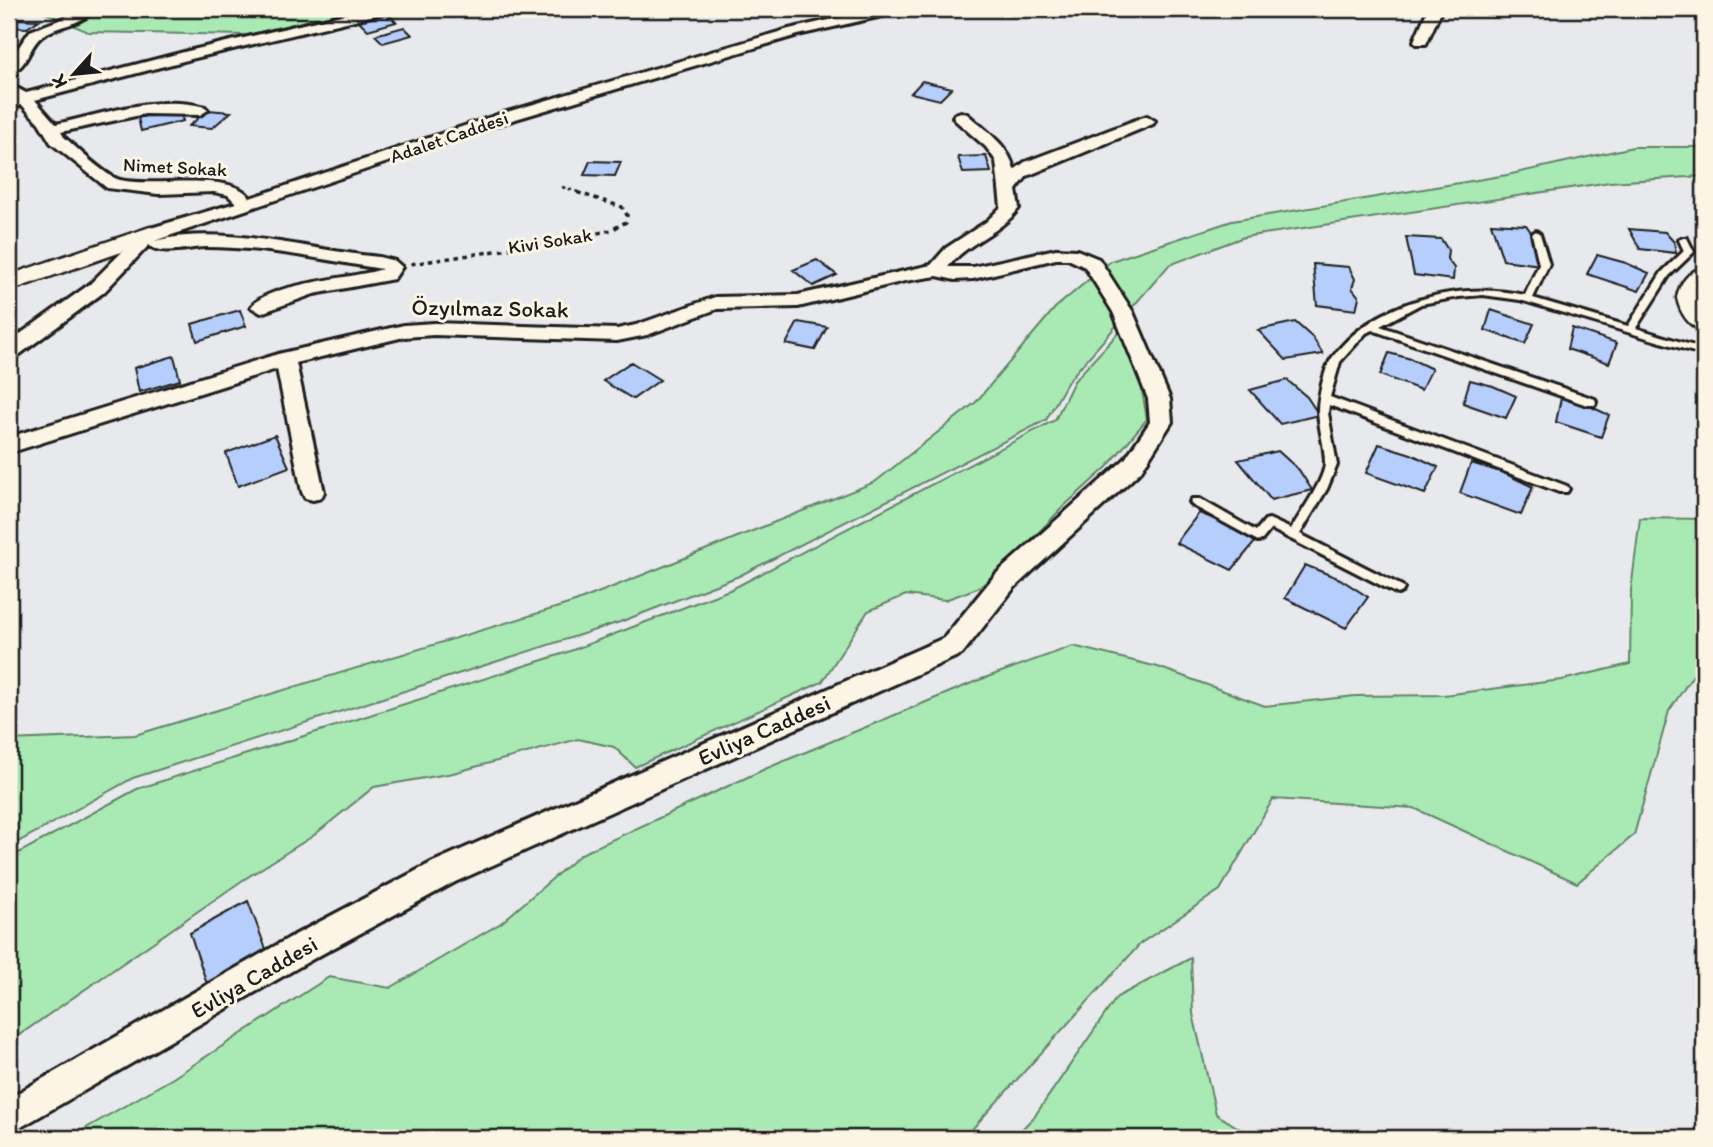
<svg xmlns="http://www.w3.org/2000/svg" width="1713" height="1147" viewBox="0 0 1713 1147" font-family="Itim,sans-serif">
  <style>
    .green { fill: #a9eab4; stroke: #628368; stroke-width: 2 }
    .building { fill: #b5cefc; stroke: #1c1c1c; stroke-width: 2 }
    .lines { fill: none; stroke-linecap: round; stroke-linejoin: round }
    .lane-casing { stroke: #1c1c1c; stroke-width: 6 }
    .street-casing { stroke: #1c1c1c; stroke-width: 6 }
    .secondary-casing { stroke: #1c1c1c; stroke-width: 5 }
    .path-far1 { stroke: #1c1c1c; stroke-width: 2.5; stroke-dasharray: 3.5 3.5; stroke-linecap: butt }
    .path { stroke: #1c1c1c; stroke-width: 3.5; stroke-dasharray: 4.5 4.5; stroke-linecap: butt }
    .lane { fill: #fcf5e5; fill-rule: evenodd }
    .street { fill: #fcf5e5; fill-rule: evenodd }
    .secondary { fill: #fcf5e5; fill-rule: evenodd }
    .labels { text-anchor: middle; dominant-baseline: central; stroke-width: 6; stroke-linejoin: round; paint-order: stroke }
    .far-street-label { font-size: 19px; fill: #1c1c1c; stroke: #fcf5e5 }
    .street-label { font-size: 23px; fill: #1c1c1c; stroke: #fcf5e5 }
  </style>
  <rect width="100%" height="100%" fill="#e7e9ec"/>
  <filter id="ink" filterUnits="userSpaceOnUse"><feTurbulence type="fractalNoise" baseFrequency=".0143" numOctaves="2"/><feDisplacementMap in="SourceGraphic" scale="14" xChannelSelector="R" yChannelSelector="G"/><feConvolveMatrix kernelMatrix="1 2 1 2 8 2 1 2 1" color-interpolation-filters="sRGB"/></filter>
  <g filter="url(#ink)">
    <path class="green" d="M9 9H356L247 35 88 32 39 10 9 14Z
      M1633 147H1704V176L1610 182 1244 237 1169 265 1068 381 1046 420 739 576 620 622 133 778 9 847V740L135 735 575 602 875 482 976 402 1055 308 1111 261 1232 221 1507 175Z
      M1120 331 1141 385 1147 419 1107 467 1063 507 1011 561 980 587 945 600 906 595 868 611 822 682 635 767 614 747 578 739 453 773 374 787 313 836 243 880 9 1042V858L137 789 565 653 732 589 1055 420 1074 381Z
      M1640 518 1704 519V659L1669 711 1634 835 1577 883 1414 808 1273 799 1220 890 1141 943 964 1138H69L173 1078 329 977 390 988 501 923 581 854 765 769 979 680 1073 646 1158 667 1265 706 1355 696 1444 695 1562 680 1630 664 1631 590Z
      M1191 958 1193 1014 1216 1114 1255 1138H1013L1034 1117 1117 997Z"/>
    <path class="building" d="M385 11 396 22 368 30 357 19Z
      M18 19 39 20 27 28 9 27Z
      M404 27 412 35 383 43 375 35Z
      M922 81 952 88 940 100 911 93Z
      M179 108 183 121 141 131 138 118Z
      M208 110 231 112 212 128 189 126Z
      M986 156 991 172 963 173 958 157Z
      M590 161 621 162 615 176 584 175Z
      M1491 223 1526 225 1534 236 1533 244 1541 253V265L1503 260Z
      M1629 229 1665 232 1674 242 1676 253 1640 249Z
      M1406 237 1441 239 1448 250 1447 259 1454 268 1453 280 1414 275Z
      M1597 255 1626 263 1649 273 1639 291 1587 274Z
      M817 260 837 275 813 286 793 270Z
      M1313 264 1349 267 1355 279 1352 288 1359 297 1356 310 1317 305Z
      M240 310 246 326 197 341 192 324Z
      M1491 310 1534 324 1525 344 1485 330Z
      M798 322 827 327 815 350 786 344Z
      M1295 322 1313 338 1323 354 1286 360 1258 330Z
      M1572 328 1617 343 1609 363 1567 349Z
      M1389 353 1411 359 1432 369 1421 390 1380 375Z
      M174 356 180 380 139 392 134 368Z
      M631 362 660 380 633 399 603 381Z
      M1287 380 1307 397 1319 415 1280 424 1250 390Z
      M1470 380 1493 386 1516 396 1506 418 1463 403Z
      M1561 398 1585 404 1609 415 1601 437 1556 422Z
      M275 435 289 467 238 486 226 453Z
      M1379 444 1411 454 1438 467 1425 494 1366 473Z
      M1278 451 1299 470 1312 490 1271 500 1238 460Z
      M1471 463 1504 473 1533 487 1521 515 1460 493Z
      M1199 513 1230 525 1255 542 1232 570 1176 543Z
      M1305 565 1340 579 1368 597 1346 628 1285 598Z
      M248 901 267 952 208 987 190 933Z"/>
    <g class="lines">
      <defs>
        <path id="lane" d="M1536 231 1540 234 1549 264 1533 298 1628 326 1662 272 1684 251 1679 240 1681 238H1687L1694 252 1669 276 1636 328 1704 349V355L1520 300 1483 295 1459 297 1421 304 1380 326 1595 399 1596 402 1595 405H1587L1372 330 1366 333 1340 362 1330 397 1567 486 1569 489 1567 492H1559L1329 405 1328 413 1337 465 1327 489 1300 534 1402 586 1404 589 1402 592 1398 594 1271 529 1262 540 1258 541 1192 505 1190 502 1192 499H1200L1256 531 1265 520 1269 519 1291 529C1300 514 1325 479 1325 463 1325 441 1315 420 1319 399 1321 387 1325 368 1332 358 1372 302 1459 280 1525 295L1539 264 1532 234Z"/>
        <path id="street" d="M80 9H96C80 26 56 25 41 37 29 46 27 69 9 73V61L30 31 62 19Z
          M367 9H390L388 12 191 59 35 100 56 124C104 114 156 94 205 107L208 110 200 115 145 114 61 132 64 137C77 148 105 176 120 180 152 188 233 170 250 198L497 115 789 29 878 9H902L900 12 798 35 509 121 154 241C227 224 306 250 379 257L395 261 402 267 394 279 314 294 261 313 251 307C270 282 353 279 382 269 324 260 265 247 206 247 192 247 159 256 149 245L104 292 16 357 9 358V342L90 284 144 230 236 203 228 195 214 192 158 194 107 188 51 143 39 123 22 105 9 107V97H12L9 94 10 89 15 87 26 93 188 51Z
          M1428 9H1442L1426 44H1416L1414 41Z
          M961 112 967 114C984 129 1010 146 1014 170L1025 162 1141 118 1147 116 1155 121 1153 124 1027 176 1016 190 1019 208C1000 234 967 242 948 267H973L1056 249 1077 250 1099 259 1133 312 1170 399 1172 422 1141 471 1014 588 962 654 455 882 311 960 9 1134V1098L289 938 433 862 944 638 996 574 1125 459 1150 422 1148 399 1113 312 1085 267 1068 259H1056L973 279 955 280 937 276 905 281 798 307 717 309 647 335 617 341 434 335 404 337 296 363 324 492 321 498 313 500 305 498 302 492 277 369 9 453V437L278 354 404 325 434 323 617 329 636 325 715 297 798 295 931 265 946 248 986 222 1001 207 996 161 986 147 955 120 953 117 955 114Z"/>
        <path id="secondary" d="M150 227 159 229 162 234 159 239 9 291V275Z
          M1704 267V331C1689 327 1680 313 1677 298 1679 283 1689 271 1704 267Z"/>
      </defs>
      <use href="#lane" class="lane-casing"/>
      <use href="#street" class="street-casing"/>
      <use href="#secondary" class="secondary-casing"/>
      <path class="path-far1" d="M562 187 578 192"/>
      <path class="path" d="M411 264 568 240 611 230 626 222 627 215 622 207 573 191"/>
      <use href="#lane" class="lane"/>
      <use href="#street" class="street"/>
      <use href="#secondary" class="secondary"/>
    </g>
  </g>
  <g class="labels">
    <g class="far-street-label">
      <text transform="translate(449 137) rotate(-19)">Adalet Caddesi</text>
      <text transform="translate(175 167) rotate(3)">Nimet Sokak</text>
      <text transform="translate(550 241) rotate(-9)">Kivi Sokak</text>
    </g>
    <g class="street-label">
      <text transform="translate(490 308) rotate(1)">Özyılmaz Sokak</text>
      <text transform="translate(764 730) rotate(-24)">Evliya Caddesi</text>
      <text transform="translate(254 977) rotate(-30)">Evliya Caddesi</text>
    </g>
  </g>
  <rect width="1713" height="1147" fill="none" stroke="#fcf5e5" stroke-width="35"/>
  <rect x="18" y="18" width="1678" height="1112" fill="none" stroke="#1c1c1c" stroke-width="2.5" filter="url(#ink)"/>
  <g transform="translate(74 74) rotate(243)" stroke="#fcf5e5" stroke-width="5" paint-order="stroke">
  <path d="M0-5L12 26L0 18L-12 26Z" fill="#1c1c1c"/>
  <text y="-10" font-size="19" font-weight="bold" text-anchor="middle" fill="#1c1c1c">K</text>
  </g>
</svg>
